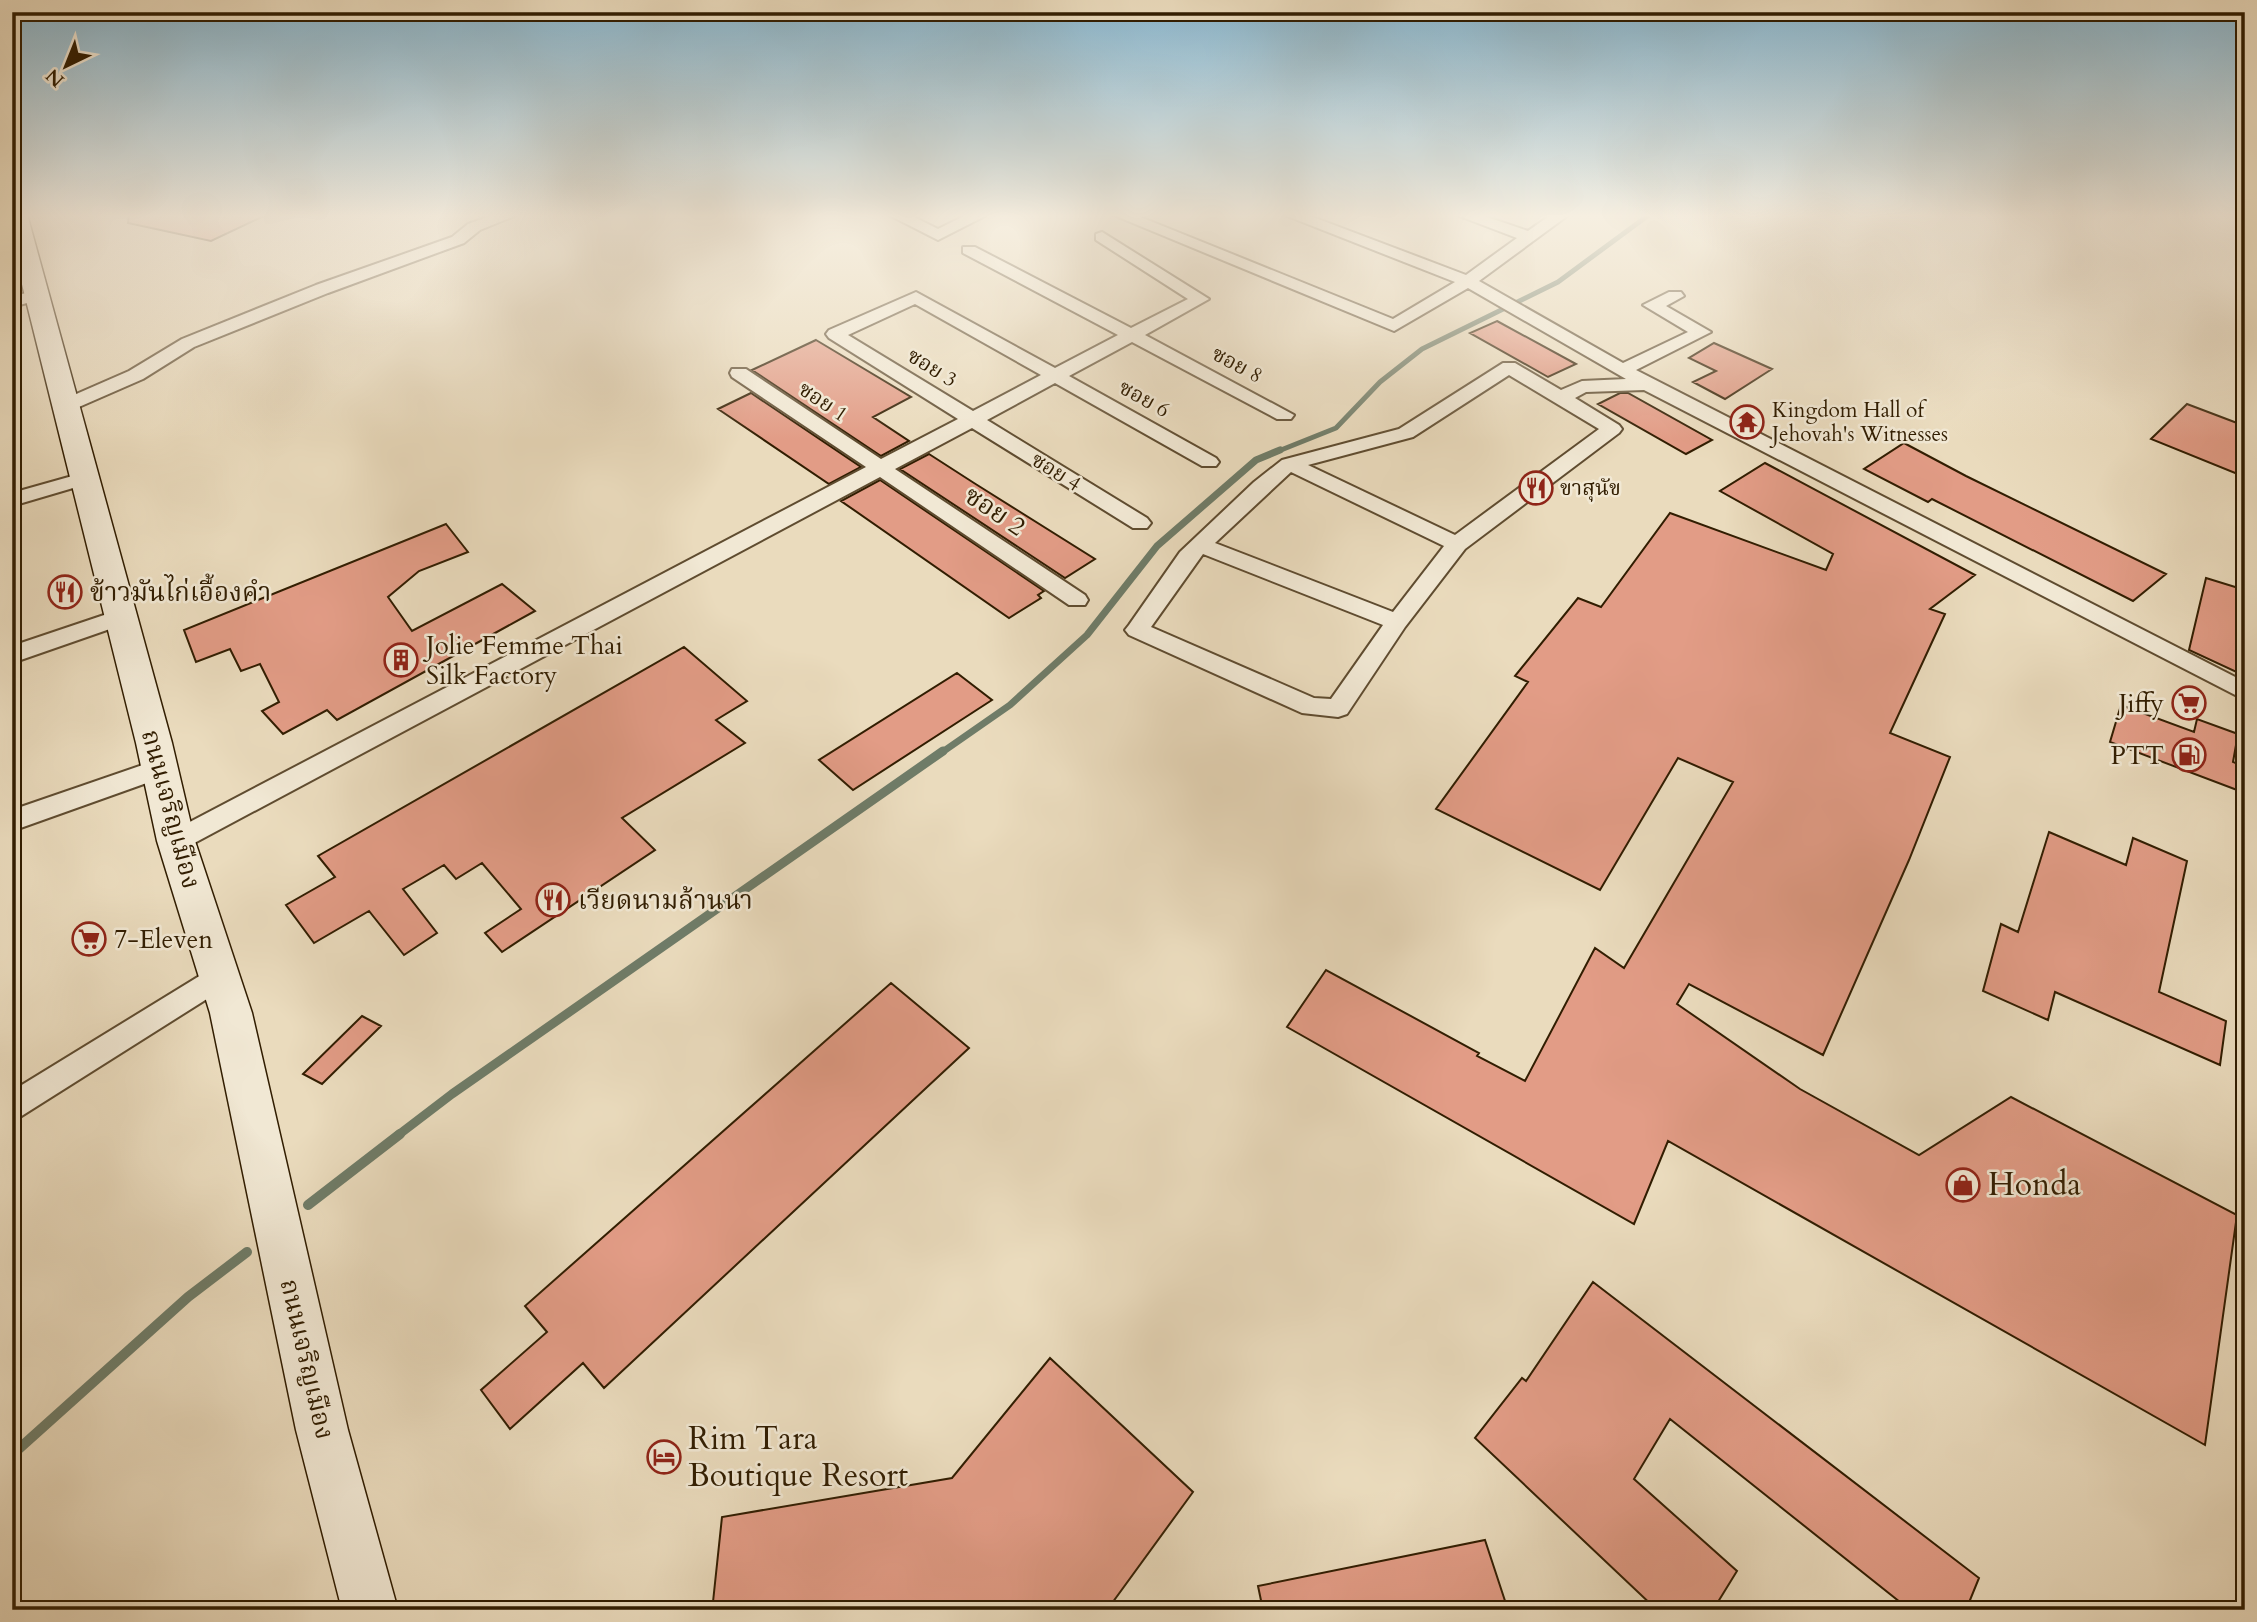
<svg xmlns="http://www.w3.org/2000/svg" width="2257" height="1622" viewBox="0 0 2257 1622" font-family="Cardo,'Noto Serif Thai',serif">
  <style>
    .lines { fill: none; stroke-linecap: round; stroke-linejoin: round }
    .stream-far3 { stroke: #6f7c68; stroke-width: 5 }
    .stream-far2 { stroke: #6f7c68; stroke-width: 7 }
    .stream-far1 { stroke: #6f7c68; stroke-width: 9 }
    .stream { stroke: #6f7c68; stroke-width: 10 }
    .building { fill: #e29c86; stroke: #311d01; stroke-width: 2 }
    .street-casing { stroke: #5f4c30; stroke-width: 4 }
    .secondary-casing { stroke: #311d01; stroke-width: 3 }
    .street { fill: #f1e8d4; fill-rule: evenodd }
    .secondary { fill: #f1e8d4; fill-rule: evenodd }
    .labels { text-anchor: middle; dominant-baseline: central; stroke-width: 5; stroke-linejoin: round; paint-order: stroke }
    .far-street-label { font-size: 21px; fill: #311d01; stroke: #f1e8d4 }
    .far-poi-label { font-size: 21px; fill: #311d01; stroke: #f1e8d4; text-anchor: start }
    .street-label { font-size: 26px; fill: #311d01; stroke: #f1e8d4 }
    .poi-label { font-size: 26px; fill: #311d01; stroke: #f1e8d4; text-anchor: start }
    .near-poi-label { font-size: 32px; fill: #311d01; stroke: #f1e8d4; text-anchor: start }
  </style>
  <rect width="100%" height="100%" fill="#eadbbd"/>
  <filter id="stains"><feTurbulence type="fractalNoise" baseFrequency=".00286" numOctaves="4"/><feColorMatrix values="0 0 0 0 .2 0 0 0 0 .09 0 0 0 0 .02 0 0 0 .5 -.17"/></filter>
  <radialGradient id="worn" r=".72"><stop offset=".6" stop-color="#630" stop-opacity="0"/><stop offset="1" stop-color="#630" stop-opacity=".3"/></radialGradient>
  <g class="lines">
    <path class="stream-far3" d="M1276 452 1336 428 1380 382 1422 349 1558 282 1650 214"/>
    <path class="stream-far2" d="M941 753 1010 705 1087 635 1157 546 1256 460 1280 450"/>
    <path class="stream-far1" d="M397 1136 452 1094 943 751"/>
    <path class="stream" d="M308 1205 400 1134
      M12 1455 188 1297 247 1252"/>
  </g>
  <path class="building" d="M129 214H268L211 241 128 223Z
    M1497 321 1576 364 1548 377 1470 333Z
    M816 340 911 397 873 417 909 441 881 456 752 370Z
    M1714 343 1772 369 1725 399 1693 382 1716 371 1689 358Z
    M751 393 861 467 829 484 718 409Z
    M1620 393H1628L1712 440 1686 454 1598 404Z
    M2187 404 2245 426V477L2151 439Z
    M1904 443 1966 476 2166 574 2133 601 1932 499 1928 502 1864 469Z
    M929 454 974 483 1095 559 1065 578 900 469Z
    M1765 463 1975 575 1930 609 1945 614 1890 733 1950 757 1909 860 1823 1055 1689 984 1677 1004 1800 1089 1919 1155 2011 1097 2237 1215 2205 1445 1668 1141 1634 1224 1287 1027 1326 970 1479 1053 1477 1056 1525 1081 1595 948 1624 968 1733 782 1678 758 1600 890 1436 809 1528 682 1515 676 1578 598 1601 607 1670 513 1826 570 1833 554 1720 491Z
    M880 480 1044 591 1038 595 1041 598 1009 618 841 501Z
    M446 524 468 552 419 571 388 597 412 631 502 584 535 611 337 720 327 710 283 734 262 711 279 702 260 664 241 671 230 649 196 662 184 630Z
    M2206 578 2245 590V676L2189 650Z
    M684 647 747 701 716 720 745 743 622 818 655 850 502 952 485 933 521 909 482 863 456 879 444 865 403 889 437 933 404 955 369 911 314 943 286 905 335 877 318 856Z
    M957 673 992 700 853 790 819 760Z
    M2121 705 2194 732 2197 719 2238 734 2233 762 2245 767V793L2110 742Z
    M2049 832 2126 865 2133 838 2187 861 2159 992 2226 1021 2220 1065 2055 992 2048 1020 1983 991 2001 924 2018 932Z
    M891 983 969 1048 604 1388 583 1363 510 1429 481 1390 547 1332 525 1306Z
    M362 1016 381 1026 322 1084 303 1074Z
    M1593 1282 1979 1578 1966 1610H1910L1670 1419 1634 1479 1737 1571 1713 1610H1657L1475 1438 1522 1378 1526 1381Z
    M1050 1358 1193 1492 1107 1610H759V1605L713 1602 722 1517 952 1478Z
    M1485 1540 1508 1610H1263L1258 1586Z"/>
  <g class="lines">
    <defs>
      <path id="street" d="M496 214H519L480 230 464 243 328 293 194 347 143 379 72 410H58L55 406 58 402 129 371 182 339 316 285 452 237 468 224Z
        M887 214H908L938 229 968 214H989L938 240Z
        M1111 214H1133L1393 319 1455 282 1282 214H1305L1466 275 1517 238 1454 214H1478L1528 231 1552 214H1570L1479 281 1623 363 1688 332 1643 305 1669 292H1681L1684 296 1666 306 1711 332 1636 370 2245 682V700L1644 390 1586 392 1575 398 1619 425 1622 429 1619 433 1465 549 1405 627 1347 714 1338 717 1302 713 1129 635 1125 630 1129 625 1180 552 1254 482 1282 460 1399 429 1503 363H1515L1561 390 1582 381 1626 379 1468 288 1394 331ZM1509 375 1599 429 1455 535 1308 465 1413 437ZM1291 472 1444 546 1393 612 1215 543ZM1203 554 1383 625 1331 699 1314 698 1151 627Z
        M1102 232 1209 299 1145 335 1294 415 1291 419H1277L1132 342 1069 376 1216 458 1219 462 1216 466H1202L1055 383 987 420 1147 518 1151 523 1147 528H1133L972 428 895 469 1085 595 1088 600 1085 605H1069L880 477 185 848 176 851 167 848 163 841 167 834 866 467 732 377 730 373 732 369H746L881 459 958 419 829 338 826 334 829 330 916 292 1055 368 1118 335 963 253V247H975L1131 328 1188 299 1096 240V234ZM915 304 1041 375 973 411 848 335Z
        M36 290 45 295 42 299 12 307V297Z
        M83 473 93 479 90 483 12 506V493Z
        M119 610 127 613 130 618 127 623 12 663V646Z
        M160 759 169 761 173 768 169 775 12 831V810Z
        M219 964 229 967 234 976 229 985 12 1122V1091Z"/>
      <path id="secondary" d="M12 214H27L172 743 195 841 252 1013 348 1430 398 1610H342L296 1430 210 1013 157 841 136 743 12 244Z"/>
    </defs>
    <use href="#street" class="street-casing"/>
    <use href="#secondary" class="secondary-casing"/>
    <use href="#street" class="street"/>
    <use href="#secondary" class="secondary"/>
  </g>
  <linearGradient id="sky" x2="0" y2="1"><stop stop-color="#88b7d0"/><stop offset="0.49" stop-color="#f6efe1"/><stop offset="1" stop-color="#f6efe1" stop-opacity="0"/></linearGradient>
  <rect width="2257" height="441" fill="url(#sky)"/>
  <defs>
    <symbol id="temple-ring" viewBox="-11 -11 22 22"><circle r="9.5" fill="#f1e8d4" stroke="#8f2418" stroke-width="1.5"/><path d="M0-6L5-2H3V0L6.5 2.5H4V6H1.5V3h-3V6H-4V2.5H-6.5L-3 0V-2H-5Z" fill="#8f2418"/></symbol>
    <symbol id="restaurant-ring" viewBox="-11 -11 22 22"><circle r="9.5" fill="#f1e8d4" stroke="#8f2418" stroke-width="1.5"/><path d="M-5-6h1v4h1v-4h1v4h1v-4h1v5L-1.5 .5V6h-2V.5L-5-1ZM5-6V6H3V1.5H1.5Q1.5-4 5-6Z" fill="#8f2418"/></symbol>
    <symbol id="building-ring" viewBox="-11 -11 22 22"><circle r="9.5" fill="#f1e8d4" stroke="#8f2418" stroke-width="1.5"/><path d="M-4-6H4V6H1V3H-1V6H-4ZM-2.5-4.3h1.7v1.8h-1.7ZM.8-4.3h1.7v1.8H.8ZM-2.5-1h1.7V.8h-1.7ZM.8-1h1.7V.8H.8Z" fill="#8f2418"/></symbol>
    <symbol id="supermarket-ring" viewBox="-11 -11 22 22"><circle r="9.5" fill="#f1e8d4" stroke="#8f2418" stroke-width="1.5"/><path d="M-6-5.5h2.5l.6 2H6L4.5 2H-2.5L-4.4-4H-6ZM-1.5 3.2a1.3 1.3 0 1 0 .1 0ZM3 3.2a1.3 1.3 0 1 0 .1 0Z" fill="#8f2418"/></symbol>
    <symbol id="fuel-ring" viewBox="-11 -11 22 22"><circle r="9.5" fill="#f1e8d4" stroke="#8f2418" stroke-width="1.5"/><path d="M-5.5-6h7V0h2V4h1.3V-2.5L3-4.5l.8-.8L6-3V5H2.5V1h-1V6h-7ZM-4.2-4.7v3.2H.2V-4.7Z" fill="#8f2418"/></symbol>
    <symbol id="shop-ring" viewBox="-11 -11 22 22"><circle r="9.5" fill="#f1e8d4" stroke="#8f2418" stroke-width="1.5"/><path d="M-5-2.5h2.3a2.7 3.5 0 0 1 5.4 0H5L5.5 6h-11ZM-1.5-2.5h3a1.5 2.3 0 0 0-3 0Z" fill="#8f2418"/></symbol>
    <symbol id="hotel-ring" viewBox="-11 -11 22 22"><circle r="9.5" fill="#f1e8d4" stroke="#8f2418" stroke-width="1.5"/><path d="M-6-4.5h1.5V1H6V5H4.5V3h-9V5H-6ZM-4 0a1.8 1.8 0 1 1 3.6 0ZM.5 0V-2.5h3Q6-2.5 6 0Z" fill="#8f2418"/></symbol>
  </defs>
  <g fill-rule="evenodd">
    <use href="#temple-ring" x="1728" y="403" width="38" height="38"/>
    <use href="#restaurant-ring" x="1517" y="469" width="38" height="38"/>
    <use href="#restaurant-ring" x="46" y="573" width="38" height="38"/>
    <use href="#building-ring" x="382" y="641" width="38" height="38"/>
    <use href="#supermarket-ring" x="2170" y="684" width="38" height="38"/>
    <use href="#fuel-ring" x="2170" y="736" width="38" height="38"/>
    <use href="#restaurant-ring" x="534" y="881" width="38" height="38"/>
    <use href="#supermarket-ring" x="70" y="920" width="38" height="38"/>
    <use href="#shop-ring" x="1944" y="1166" width="38" height="38"/>
    <use href="#hotel-ring" x="645" y="1438" width="38" height="38"/>
  </g>
  <g class="labels">
    <g class="far-street-label">
      <text transform="translate(1237 365) rotate(28)">ซอย 8</text>
      <text transform="translate(932 368) rotate(32)">ซอย 3</text>
      <text transform="translate(1144 399) rotate(29)">ซอย 6</text>
      <text transform="translate(823 402) rotate(34)">ซอย 1</text>
      <text transform="translate(1056 472) rotate(32)">ซอย 4</text>
    </g>
    <g class="far-poi-label">
      <text x="1772" y="410">Kingdom Hall of<tspan x="1772" dy="24">Jehovah's Witnesses</tspan></text>
      <text x="1560" y="488">ขาสุนัข</text>
    </g>
    <g class="street-label">
      <text transform="translate(995 511) rotate(34)">ซอย 2</text>
      <text transform="translate(171 809) rotate(75)">ถนนเจริญเมือง</text>
      <text transform="translate(307 1359) rotate(77)">ถนนเจริญเมือง</text>
    </g>
    <g class="poi-label">
      <text x="90" y="592">ข้าวมันไก่เอื้องคํา</text>
      <text x="426" y="645">Jolie Femme Thai<tspan x="426" dy="30">Silk Factory</tspan></text>
      <text x="2164" y="703" text-anchor="end">Jiffy</text>
      <text x="2164" y="755" text-anchor="end">PTT</text>
      <text x="578" y="900">เวียดนามล้านนา</text>
      <text x="114" y="939">7-Eleven</text>
    </g>
    <g class="near-poi-label">
      <text x="1988" y="1185">Honda</text>
      <text x="688" y="1439">Rim Tara<tspan x="688" dy="37">Boutique Resort</tspan></text>
    </g>
  </g>
  <rect width="2257" height="1622" fill="none" stroke="#eadbbd" stroke-width="42"/>
  <rect x="14" y="14" width="2229" height="1594" fill="none" stroke="#311d01" stroke-width="3.5"/>
  <rect x="21" y="21" width="2215" height="1580" fill="none" stroke="#311d01" stroke-width="2"/>
  <g transform="translate(66 66) rotate(223)" stroke="#f1e8d4" stroke-width="5" paint-order="stroke">
  <path d="M0-5L12 26L0 18L-12 26Z" fill="#311d01"/>
  <text y="-10" font-size="19" font-weight="bold" text-anchor="middle" fill="#311d01">N</text>
  </g>
  <rect width="100%" height="100%" filter="url(#stains)"/>
  <rect width="100%" height="100%" fill="url(#worn)"/>
</svg>
